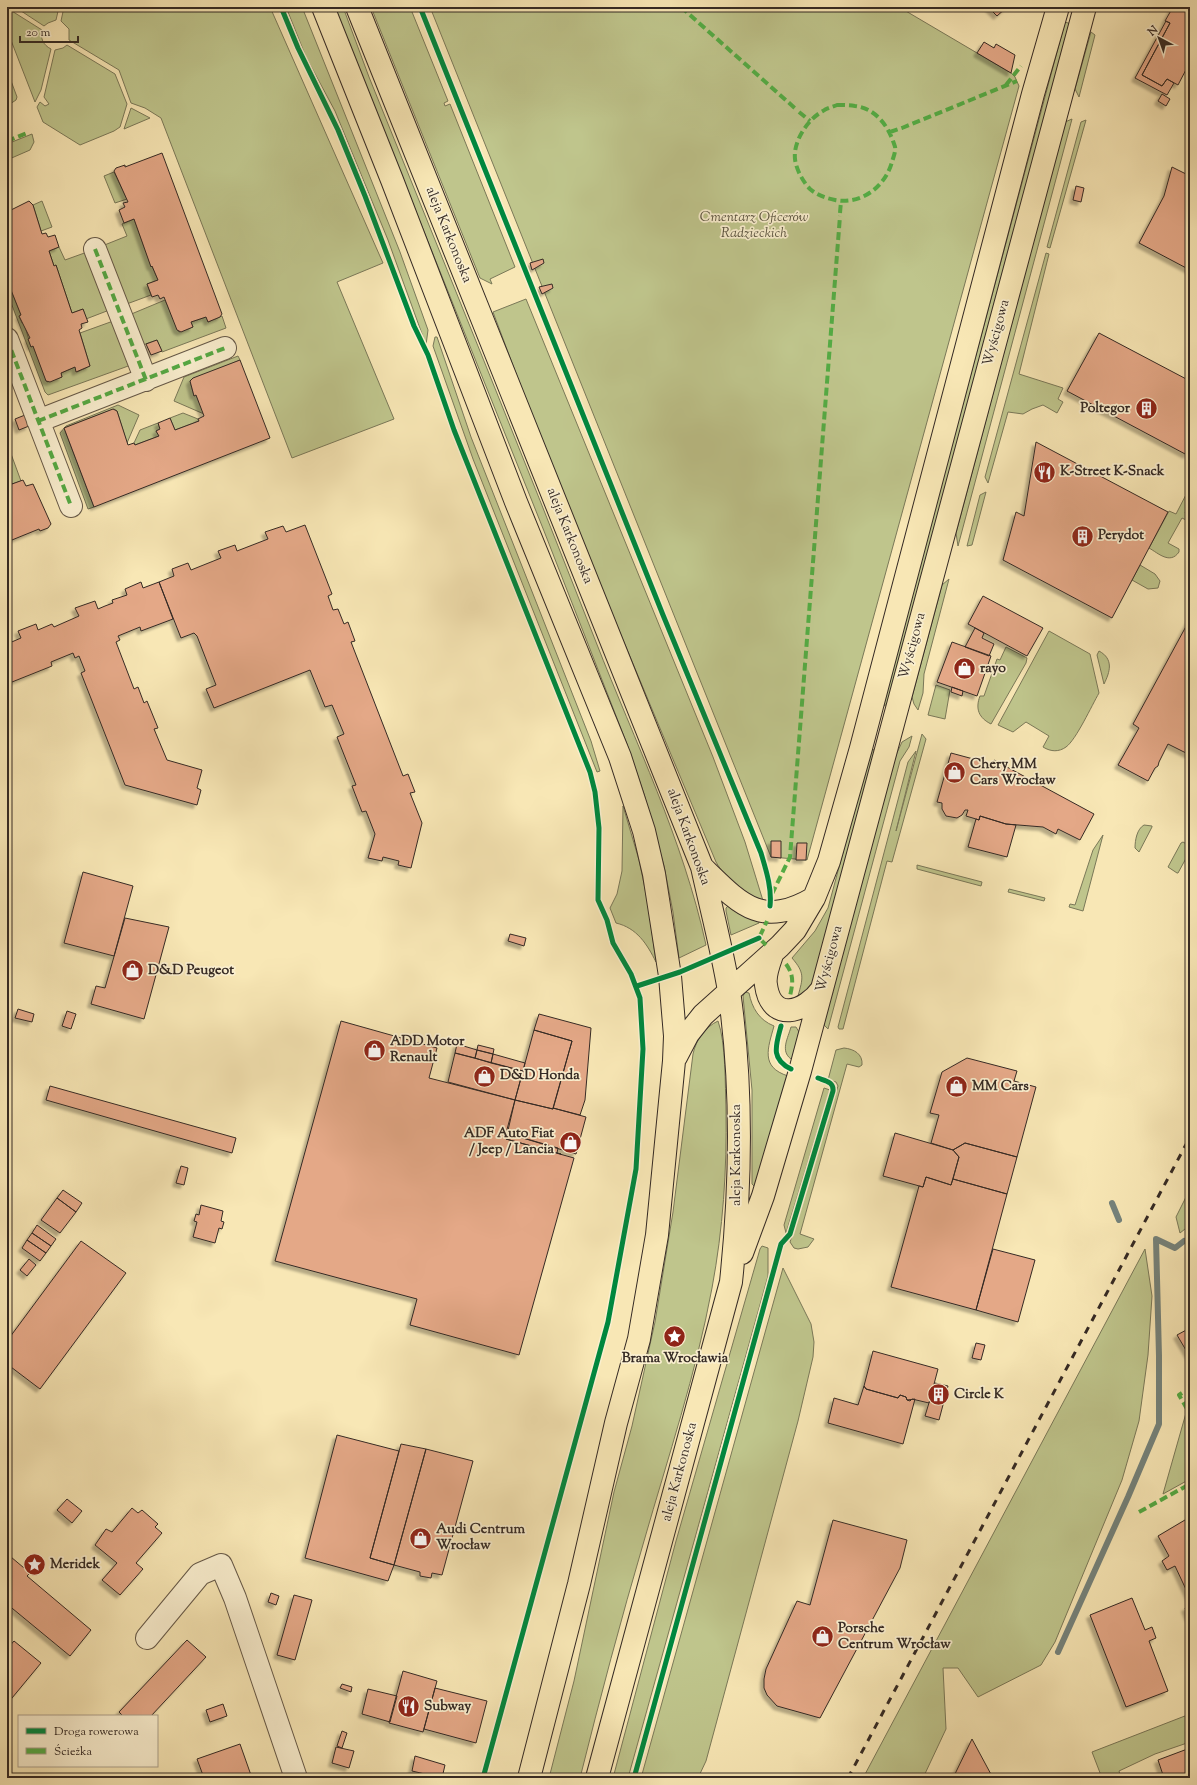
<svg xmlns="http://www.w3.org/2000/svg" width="1197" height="1785" viewBox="0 0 1197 1785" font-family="'Sorts Mill Goudy',serif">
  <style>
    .green { fill: #bfc58c; stroke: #7a7858 }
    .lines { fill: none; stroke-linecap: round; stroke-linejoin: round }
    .stream { stroke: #75837c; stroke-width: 6 }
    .building { fill: #e4a887; stroke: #352a24; filter: url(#shadow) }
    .minor-casing { stroke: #665948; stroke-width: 24 }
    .major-casing { stroke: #352a24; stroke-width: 24 }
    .minor { stroke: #faefcf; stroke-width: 22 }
    .major { stroke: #f8e7b5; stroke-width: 22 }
    .rail { stroke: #352a24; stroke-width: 3; stroke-dasharray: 7 7; stroke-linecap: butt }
    .quiet { stroke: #54ab44; stroke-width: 4; stroke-dasharray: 8 4; stroke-linecap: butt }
    .cycleway-casing { stroke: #faefcf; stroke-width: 8 }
    .cycleway { stroke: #00873e; stroke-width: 5 }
    .labels { text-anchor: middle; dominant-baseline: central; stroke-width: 3.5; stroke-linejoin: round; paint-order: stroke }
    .park-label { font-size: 14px; font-style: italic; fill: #58513e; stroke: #faefcf }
    .street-label { font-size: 14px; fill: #352a24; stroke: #faefcf }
    .poi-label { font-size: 14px; font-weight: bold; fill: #352a24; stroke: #faefcf; text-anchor: start }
  </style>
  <defs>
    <filter id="shadow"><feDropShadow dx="-3.5" dy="3.5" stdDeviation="1" flood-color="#0004"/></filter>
  </defs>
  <rect width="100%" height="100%" fill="#f8e7b5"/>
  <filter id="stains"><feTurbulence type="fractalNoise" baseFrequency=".005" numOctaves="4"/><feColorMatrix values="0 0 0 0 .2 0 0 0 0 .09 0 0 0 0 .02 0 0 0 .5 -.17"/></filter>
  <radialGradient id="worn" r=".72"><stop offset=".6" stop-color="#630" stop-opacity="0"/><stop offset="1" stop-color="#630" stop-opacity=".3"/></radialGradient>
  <path class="green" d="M15 7H59L56 20 48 23 44 26Z
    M64 7H270L383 263 337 282 394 419 292 458 161 118 145 108 131 103 119 70 69 40V29L61 21Z
    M286 7H302L400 252 428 330 426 345 388 240 335 111 306 57Z
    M334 7H343L369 77C445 265 522 453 596 642 635 742 683 839 706 945L679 958 673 912 664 866 644 794 627 744 544 531Z
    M371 7H410L448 101 444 103 445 106 450 104 515 267 490 279 492 284 480 278Z
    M430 7H899L1011 73 1015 77 1019 86 807 860 771 857Z
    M7 8 42 30C40 38 43 45 51 49L41 90 35 102 7 30Z
    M1065 22 1071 24 887 704 884 706 883 703Z
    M1091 32 1095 35 1079 97 1075 89Z
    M67 45 115 74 127 104 120 127 114 131 80 145 43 122 37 107 40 102 45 106 49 104 44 97 55 50 63 48Z
    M7 70 17 97 16 100 10 104 7 96Z
    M131 108 150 118 124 129Z
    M1072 119 958 546 956 533 1065 122Z
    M1086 120 1050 248 1047 247 1081 122Z
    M32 134 34 142 30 150 7 160V144Z
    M114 172 127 199 115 203 104 176Z
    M42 201 52 227 41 231 33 205Z
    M134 219 151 266H152L158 280 147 284 151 295 124 305 102 246 127 236 122 224Z
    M59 247 65 260 90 251 112 309 86 319 83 309 72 313 56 265 54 266 49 251Z
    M1046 253 1049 254 1019 374 1063 388 1058 399 1063 402 1057 413 1043 405 1032 409 1023 414 1008 412 988 483 985 477Z
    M7 284 9 285 21 315 19 316 22 323H24L31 347 33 346 47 382 62 377 61 373 75 367 77 372 90 366 80 333 116 320 131 365 48 395 45 392 7 292Z
    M526 299 713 757 745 842 764 904C747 899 725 878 716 862L554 475 493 312Z
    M165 300 179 332 193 327 191 322 206 317 208 322 222 316 226 328 162 352 157 340 140 346 129 315Z
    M435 337H437L471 437 591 741 600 771 597 772 473 459 433 346Z
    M238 356 240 360 190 381 194 396 196 395 204 414 174 401 184 377Z
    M118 405 139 415 127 443 117 411 114 409 64 428 94 507 88 509 60 433 66 426Z
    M183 413 198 419 199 421 175 430 170 418Z
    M158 423 160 429 156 431 159 436 135 445 134 443 140 430Z
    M7 443 21 481 12 484 10 478 7 477Z
    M1190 487V502L1185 513 1190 516V522L1182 518 1168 543 1179 549V552C1170 565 1158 553 1149 548L1169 511 1176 514Z
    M986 492 972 545 967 546 980 495Z
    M1140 565 1155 574 1160 581 1158 588 1148 589 1132 580Z
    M949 579 924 674 923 693 918 710 914 704 912 697 942 585Z
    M1049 631 1090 654 1099 693C1092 705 1076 740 1066 747 1059 752 1051 752 1043 747L1049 736 1026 722 1013 732 998 725Z
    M1006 647 1027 658 1026 663 991 724C979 718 975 709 980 696H984L997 659 1000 660Z
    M1099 651C1114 659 1110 672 1104 684L1097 655Z
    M936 685 950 690 945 719 928 715Z
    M922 734 926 739 892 862 887 861 843 1029H839L838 1027 908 762 916 751 896 831Z
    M912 736 909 747 900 761 828 1029 824 1025V1022L896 755 902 742Z
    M871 749H873L875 752 811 988 798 996C803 978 805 973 792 958L815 931 828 908Z
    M623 806 639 860 648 903 656 962C647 944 637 928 616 923L610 908 617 894 622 871Z
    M1144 825 1152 826V827L1139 852 1135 848C1135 840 1137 829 1144 825Z
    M1103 835 1083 911 1069 907 1070 904 1075 905 1093 850Z
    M1183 842 1190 846V851L1178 873H1177L1168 867 1181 843Z
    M917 865 982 882 981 886 917 869Z
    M1009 889 1045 898 1044 901 1008 892Z
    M728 906 759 921V923L731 935 726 911V908Z
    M745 992 749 993C752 1008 759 1020 774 1026 768 1048 760 1067 788 1076L756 1185 754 1186 752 1184V1090L743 996Z
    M718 1021C726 1043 725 1085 726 1110 727 1170 723 1229 712 1288 696 1374 668 1457 644 1541 621 1619 600 1698 580 1778H549L574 1681 614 1492 632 1426 655 1322 673 1212 693 1054C696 1040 705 1027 718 1021Z
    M791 1027H796L799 1032 793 1058 791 1059C780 1051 788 1038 791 1027Z
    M844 1048C854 1049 863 1054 862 1065L859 1067 847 1064 800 1234 814 1239 808 1247 798 1249 794 1248 790 1242 838 1086 836 1082 828 1080 836 1050Z
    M824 1088 830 1090 786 1233 784 1225Z
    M1190 1189V1225L1180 1233 1176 1217Z
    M762 1246 768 1248V1276L628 1778H613L676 1541 760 1249Z
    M1145 1249 1152 1296 1148 1355 1139 1421 1122 1480 1055 1642 1041 1665 978 1697 958 1668H943L946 1729 923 1778H863Z
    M783 1268 811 1324 814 1342 813 1357 798 1421 706 1761 698 1778H641Z
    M1186 1413 1190 1420V1479L1163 1494Z
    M1190 1714V1742L1155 1754 1119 1771 1121 1778H1102L1092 1752Z"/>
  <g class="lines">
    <path class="stream" d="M1112 1203 1119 1220
      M1058 1652 1128 1497 1159 1424V1356L1156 1239 1175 1248 1184 1241"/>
  </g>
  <path class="building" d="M988 7H1007L997 16Z
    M1173 7H1190V62L1178 85 1167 79 1162 86 1142 75 1170 23 1165 21Z
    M1166 21 1170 23 1142 75 1162 86 1167 79 1174 83 1167 95 1135 78Z
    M984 42 994 48 996 44 1015 55 1011 73 977 53Z
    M1162 94 1170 99 1166 106 1158 101Z
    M162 153 222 314 220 317 208 322 206 317 191 322 193 327 181 332 177 330 164 297 160 299 158 295 152 297 147 284 158 280 152 266 151 267 134 219 124 223 119 210 125 207 123 203 128 202 114 171 116 168 125 165V167Z
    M1172 167 1190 176V270L1139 243 1164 196Z
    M1076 186 1084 188 1081 202 1073 200Z
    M29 201 33 205 42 234 46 233 48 237 55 235 59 247 49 251 54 266 56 265 72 313 83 309 88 322 81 324 82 328 79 330 90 366 76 372 75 367 61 373 62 377 50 382 46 381 33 346 31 347 28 339 30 338 19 316 21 315 9 285 7 284V212Z
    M543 259 544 263 532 270 530 263Z
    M552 284 553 288 542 294 539 287Z
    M1099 333 1190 381V450L1187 455 1067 391Z
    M157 340 162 351 151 355 146 344Z
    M240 360 270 438 94 507 64 428 113 409 117 411 128 445 134 443 135 445 159 436 156 431 160 429 158 423 170 418 175 430 199 421 198 419 204 416 196 395 194 396 190 381 193 378Z
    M25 415 29 426 19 430 15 419Z
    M1036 442 1168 512 1112 618 1003 560 1016 512 1024 516Z
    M7 477 10 478 12 484 23 480 26 486 33 484 51 524 48 528 40 531 39 529 7 542Z
    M305 525 332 594 328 596 333 610 338 609 344 624 348 622 355 641 351 642 403 776 408 774 415 792 410 793 422 823 411 868 398 865 399 861 383 857 382 861 368 858 375 834 366 811 362 812 352 786 356 785 337 737 344 734 332 705 325 707 310 670 214 708 206 689 216 685 197 636 194 633 181 638 159 582 174 576 172 569 188 563 191 570 221 558 218 551 235 545 237 551 268 539 265 532 283 526 286 532Z
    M141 582 143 588 159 582 173 619 141 631 140 627 118 636 120 640 116 642 134 689 138 687 144 703 147 701 158 728 154 729 167 760 202 770 197 788 201 790 197 805 125 785 81 673 85 671 79 656 75 658 73 653 51 662 52 666 7 684V644L21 638 18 631 36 624 38 630 52 624 54 627 79 616 75 608 95 601 98 609 105 606 113 603 112 600 127 595 125 589Z
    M983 596 1043 628 1027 656 968 624Z
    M1190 619V755L1168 744 1159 762 1158 766 1155 768 1148 781 1118 765 1139 728 1133 724Z
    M975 628 984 633 982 638 994 644 989 656 965 647Z
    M952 642 991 656 977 696 937 682Z
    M952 687 963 691 962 696 951 692Z
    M951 753 992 764 994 760 1094 814 1080 840 1058 829 1056 834 1043 827 1006 824 980 816 979 820 976 819 966 816 968 810H965L962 815 957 818 946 816 942 809V803L937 802Z
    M980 816 1006 824 1016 825 1007 857 968 847 976 819 979 820Z
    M771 841H781V858L771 857Z
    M797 843H807L806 860H796Z
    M83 872 133 886 114 956 64 943Z
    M125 918 169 927 144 1019 91 1004 96 986 105 988Z
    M510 934 526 938 524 946 508 941Z
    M18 1009 34 1014 32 1022 15 1018Z
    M67 1011 76 1014 71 1029 62 1026Z
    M539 1014 591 1028 585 1100 580 1115 553 1108 572 1041 534 1030Z
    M341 1021 437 1048 429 1078 515 1100 506 1139 574 1158 519 1355 410 1325 417 1299 275 1261Z
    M534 1030 572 1041 553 1109 515 1100Z
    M457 1044 477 1050 475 1058 455 1053Z
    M478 1045 494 1049 493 1054 477 1050Z
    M477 1050 493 1054 491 1063 475 1058Z
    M455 1053 523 1071 515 1100 448 1082Z
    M493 1054 525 1063 523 1071 491 1063Z
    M967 1058 1017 1071 1014 1081 1036 1087 1017 1157 965 1143 953 1150 931 1143 939 1115 930 1113 942 1072Z
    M50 1086 236 1138 232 1153 46 1100Z
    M515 1100 553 1109V1108L586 1117 576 1154 506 1133Z
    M506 1133 558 1148 557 1153 561 1154 506 1139Z
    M895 1133 953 1150 959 1157 951 1185 926 1177 923 1187 883 1176Z
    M965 1143 1017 1157 1007 1194 953 1179 959 1157 953 1150Z
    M181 1166 188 1168 184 1185 176 1183Z
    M926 1177 951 1185 953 1179 1007 1194 976 1310 891 1287 919 1186 923 1187Z
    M63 1190 82 1203 76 1212 57 1198Z
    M57 1198 76 1212 60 1233 41 1220Z
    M201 1205 223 1211 221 1221 224 1222 222 1229 219 1228 215 1243 193 1237 197 1222 194 1221 196 1214 199 1215Z
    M37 1225 56 1239 51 1246 32 1233Z
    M32 1233 51 1246 46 1253 27 1240Z
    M27 1240 46 1253 40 1261 22 1248Z
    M81 1241 126 1273 40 1389 7 1364V1341Z
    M993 1249 1035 1260 1018 1322 976 1310Z
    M29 1259 36 1265 27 1276 20 1270Z
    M1190 1328V1357L1177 1335Z
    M976 1343 985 1345 981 1360 972 1358Z
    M873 1351 938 1369 929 1403 912 1399 910 1401 907 1400 906 1397 900 1395 898 1398 866 1389 864 1386Z
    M935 1383 948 1386 939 1420 925 1416Z
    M864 1386 866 1389 898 1398 900 1395 906 1397 907 1400 915 1399 903 1444 828 1423 834 1398 858 1405Z
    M337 1435 399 1451 370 1558 394 1565 388 1581 305 1558Z
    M401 1444 426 1449 394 1565 370 1558Z
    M426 1449 473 1461 442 1575 432 1573 431 1578 420 1576V1572L394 1565Z
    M67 1499 82 1511 72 1523 57 1510Z
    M132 1508 138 1513 142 1510 158 1524 155 1527 162 1533 136 1563 143 1569 120 1595 102 1580 117 1563 95 1545 106 1529 112 1532Z
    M1190 1517V1598L1175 1566 1167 1570 1162 1561 1169 1556 1158 1536Z
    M833 1520 907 1540 900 1568 820 1718 777 1706 767 1695 764 1688V1679L766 1669 797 1601 810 1605Z
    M11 1557 30 1573 27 1576 91 1630 70 1656 7 1604V1559L8 1560Z
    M271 1593 279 1596 276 1605 268 1602Z
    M294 1595 312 1600 295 1660 277 1655Z
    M1132 1598 1145 1630 1152 1627 1156 1638 1149 1641 1168 1691 1126 1707 1090 1615Z
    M1190 1606V1618H1189L1185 1608Z
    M187 1640 206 1657 151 1716H123L119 1712Z
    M14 1641 41 1663 12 1698 7 1693V1649Z
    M403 1671 437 1681 423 1732 389 1723Z
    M342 1684 352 1687 351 1692 340 1688Z
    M435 1688 487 1701 476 1743 424 1729Z
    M368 1689 397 1696 390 1722 362 1714Z
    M7 1693 12 1698 7 1704Z
    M223 1704 227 1716 210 1722 206 1710Z
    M342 1731 347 1733 342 1748 337 1746Z
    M972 1739 993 1778H953Z
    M240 1744 252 1778H204L197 1759Z
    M336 1747 354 1751 349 1768 332 1763Z
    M1190 1748V1773L1177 1778H1164L1158 1760Z
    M415 1756 445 1765 442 1778 412 1771Z"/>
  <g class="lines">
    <defs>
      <path id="minor" d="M95 249 146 380
        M7 339 71 506
        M38 421 225 348
        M147 1638 200 1574 221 1565 235 1598 296 1778"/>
      <path id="major" d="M323 7 392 180 516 502 620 757 644 831 654 874 670 976 675 1036 674 1061 657 1235 639 1339 616 1423 579 1584 529 1778
        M357 7 702 867C711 908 722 949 729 991 743 1087 741 1186 731 1282L597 1778
        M702 867C740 904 761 929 814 898
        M773 952C770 961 764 975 766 985 771 1023 805 1013 822 989
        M676 1057 688 1034 703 1015 780 946 795 930 814 898 829 861 861 748 1033 94 1058 7
        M742 1253 763 1196 800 1071 1085 7"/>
    </defs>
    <use href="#minor" class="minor-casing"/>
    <use href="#major" class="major-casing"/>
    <use href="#minor" class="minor"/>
    <use href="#major" class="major"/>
    <path class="rail" d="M848 1778 1190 1137"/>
    <path class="quiet" d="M681 7 797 110
      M1006 85 1021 66
      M837 105C843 105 849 105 855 106 874 108 887 124 893 141 894 144 896 148 895 150 895 154 893 158 892 162 885 187 861 205 835 200 825 198 817 195 810 189 803 182 796 169 795 159 793 141 808 119 823 111 827 108 832 107 837 105Z
      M799 112 810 121
      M890 132 902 128 1017 81
      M7 141 27 133
      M840 213 841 201
      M95 249 146 380
      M7 339 71 506
      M38 421 225 348
      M772 894 790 857 840 216
      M766 945 759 938 767 921
      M786 964C794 975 793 983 790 996
      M1182 1393 1179 1395 1190 1414
      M1139 1512 1190 1484"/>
    <defs>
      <path id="cycleway" d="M281 7 298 48 338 130 365 196 414 326 428 355 454 430 590 772 595 792 599 828 598 900 607 920 613 943 631 974 640 998 643 1049 636 1169 608 1322 483 1778
        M420 7 663 615 761 853C766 870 772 888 770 906
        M637 986 680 972 759 938
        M781 1026C776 1045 770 1059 791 1069
        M634 1778 781 1244 790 1234 833 1091C834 1082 826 1081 818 1078"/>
    </defs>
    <use href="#cycleway" class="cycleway-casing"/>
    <use href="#cycleway" class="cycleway"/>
  </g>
  <defs>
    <symbol id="building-disc" viewBox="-11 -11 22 22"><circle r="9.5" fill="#8f2418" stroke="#faefcf"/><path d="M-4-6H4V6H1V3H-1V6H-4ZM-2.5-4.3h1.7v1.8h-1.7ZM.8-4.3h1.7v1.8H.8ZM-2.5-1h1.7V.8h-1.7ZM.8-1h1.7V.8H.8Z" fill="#fff"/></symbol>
    <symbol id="restaurant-disc" viewBox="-11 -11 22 22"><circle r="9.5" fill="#8f2418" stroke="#faefcf"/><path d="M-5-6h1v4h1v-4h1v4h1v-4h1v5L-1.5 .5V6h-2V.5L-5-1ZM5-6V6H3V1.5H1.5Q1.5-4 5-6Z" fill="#fff"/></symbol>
    <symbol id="shop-disc" viewBox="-11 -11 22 22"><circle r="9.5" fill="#8f2418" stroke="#faefcf"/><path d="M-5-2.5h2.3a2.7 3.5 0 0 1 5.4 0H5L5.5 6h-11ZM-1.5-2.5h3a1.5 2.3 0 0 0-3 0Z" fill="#fff"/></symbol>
    <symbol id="sight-disc" viewBox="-11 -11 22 22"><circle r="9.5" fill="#8f2418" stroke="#faefcf"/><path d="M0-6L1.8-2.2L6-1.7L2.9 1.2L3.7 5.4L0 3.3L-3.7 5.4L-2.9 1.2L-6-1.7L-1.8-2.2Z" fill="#fff"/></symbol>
  </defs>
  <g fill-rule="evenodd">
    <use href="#building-disc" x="1134" y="396" width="25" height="25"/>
    <use href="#restaurant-disc" x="1032" y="460" width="25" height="25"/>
    <use href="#building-disc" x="1070" y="524" width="25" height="25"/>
    <use href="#shop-disc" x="952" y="656" width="25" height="25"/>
    <use href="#shop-disc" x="942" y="760" width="25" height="25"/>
    <use href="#shop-disc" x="120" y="958" width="25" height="25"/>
    <use href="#shop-disc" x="362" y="1038" width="25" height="25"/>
    <use href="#shop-disc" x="472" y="1064" width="25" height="25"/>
    <use href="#shop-disc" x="944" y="1074" width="25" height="25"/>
    <use href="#shop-disc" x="558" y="1130" width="25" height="25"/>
    <use href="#sight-disc" x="662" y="1324" width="25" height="25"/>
    <use href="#building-disc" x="926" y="1382" width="25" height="25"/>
    <use href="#shop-disc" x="408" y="1526" width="25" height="25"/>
    <use href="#sight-disc" x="22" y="1552" width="25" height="25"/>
    <use href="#shop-disc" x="810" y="1624" width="25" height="25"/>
    <use href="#restaurant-disc" x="396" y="1694" width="25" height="25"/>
  </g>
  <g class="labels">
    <g class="park-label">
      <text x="754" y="218">Cmentarz Oficerów<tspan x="754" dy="16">Radzieckich</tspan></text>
    </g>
    <g class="street-label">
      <text transform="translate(448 235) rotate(68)">aleja Karkonoska</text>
      <text transform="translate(997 333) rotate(-75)">Wyścigowa</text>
      <text transform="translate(569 536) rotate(68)">aleja Karkonoska</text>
      <text transform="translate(913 646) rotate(-75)">Wyścigowa</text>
      <text transform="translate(688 837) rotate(70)">aleja Karkonoska</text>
      <text transform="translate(830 959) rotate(-75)">Wyścigowa</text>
      <text transform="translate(737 1155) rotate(-90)">aleja Karkonoska</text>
      <text transform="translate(680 1472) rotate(-75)">aleja Karkonoska</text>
    </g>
    <g class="poi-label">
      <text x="1130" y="409" text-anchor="end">Poltegor</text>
      <text x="1060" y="472">K-Street K-Snack</text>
      <text x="1098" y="536">Perydot</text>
      <text x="980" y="669">rayo</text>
      <text x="970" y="765">Chery MM<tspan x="970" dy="16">Cars Wrocław</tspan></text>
      <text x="148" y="971">D&amp;D Peugeot</text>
      <text x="390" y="1042">ADD Motor<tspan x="390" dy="16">Renault</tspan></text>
      <text x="500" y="1076">D&amp;D Honda</text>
      <text x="972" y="1087">MM Cars</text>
      <text x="554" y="1134" text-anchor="end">ADF Auto Fiat<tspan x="554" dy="16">/ Jeep / Lancia</tspan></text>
      <text x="675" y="1359" text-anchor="middle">Brama Wrocławia</text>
      <text x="954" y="1395">Circle K</text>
      <text x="436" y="1530">Audi Centrum<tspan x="436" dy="16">Wrocław</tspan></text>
      <text x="50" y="1565">Meridek</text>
      <text x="838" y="1629">Porsche<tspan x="838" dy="16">Centrum Wrocław</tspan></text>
      <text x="424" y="1707">Subway</text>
    </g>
  </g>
  <rect width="1197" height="1785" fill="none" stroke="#f8e7b5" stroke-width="24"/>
  <rect x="8" y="8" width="1181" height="1769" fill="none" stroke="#352a24" stroke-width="2"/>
  <rect x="12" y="12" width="1173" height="1761" fill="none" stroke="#352a24"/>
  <rect x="18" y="1715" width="140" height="52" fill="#faefcf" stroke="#aba08b"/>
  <rect x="26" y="1728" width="20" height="6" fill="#00873e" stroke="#aba08b"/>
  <text x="54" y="1735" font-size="12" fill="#352a24">Droga rowerowa</text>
  <rect x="26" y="1748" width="20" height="6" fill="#54ab44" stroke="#aba08b"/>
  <text x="54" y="1755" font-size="12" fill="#352a24">Ścieżka</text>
  <g transform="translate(1159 38) rotate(319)" stroke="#faefcf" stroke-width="3" paint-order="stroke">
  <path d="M0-3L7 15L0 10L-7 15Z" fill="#352a24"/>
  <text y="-6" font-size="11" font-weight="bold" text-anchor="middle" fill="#352a24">N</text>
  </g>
  <path d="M20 36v6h58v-6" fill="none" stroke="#352a24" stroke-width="2"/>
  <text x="26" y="36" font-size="12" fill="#352a24" stroke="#faefcf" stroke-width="3" paint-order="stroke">20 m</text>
  <rect width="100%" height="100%" filter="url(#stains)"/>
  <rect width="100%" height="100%" fill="url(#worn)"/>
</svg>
